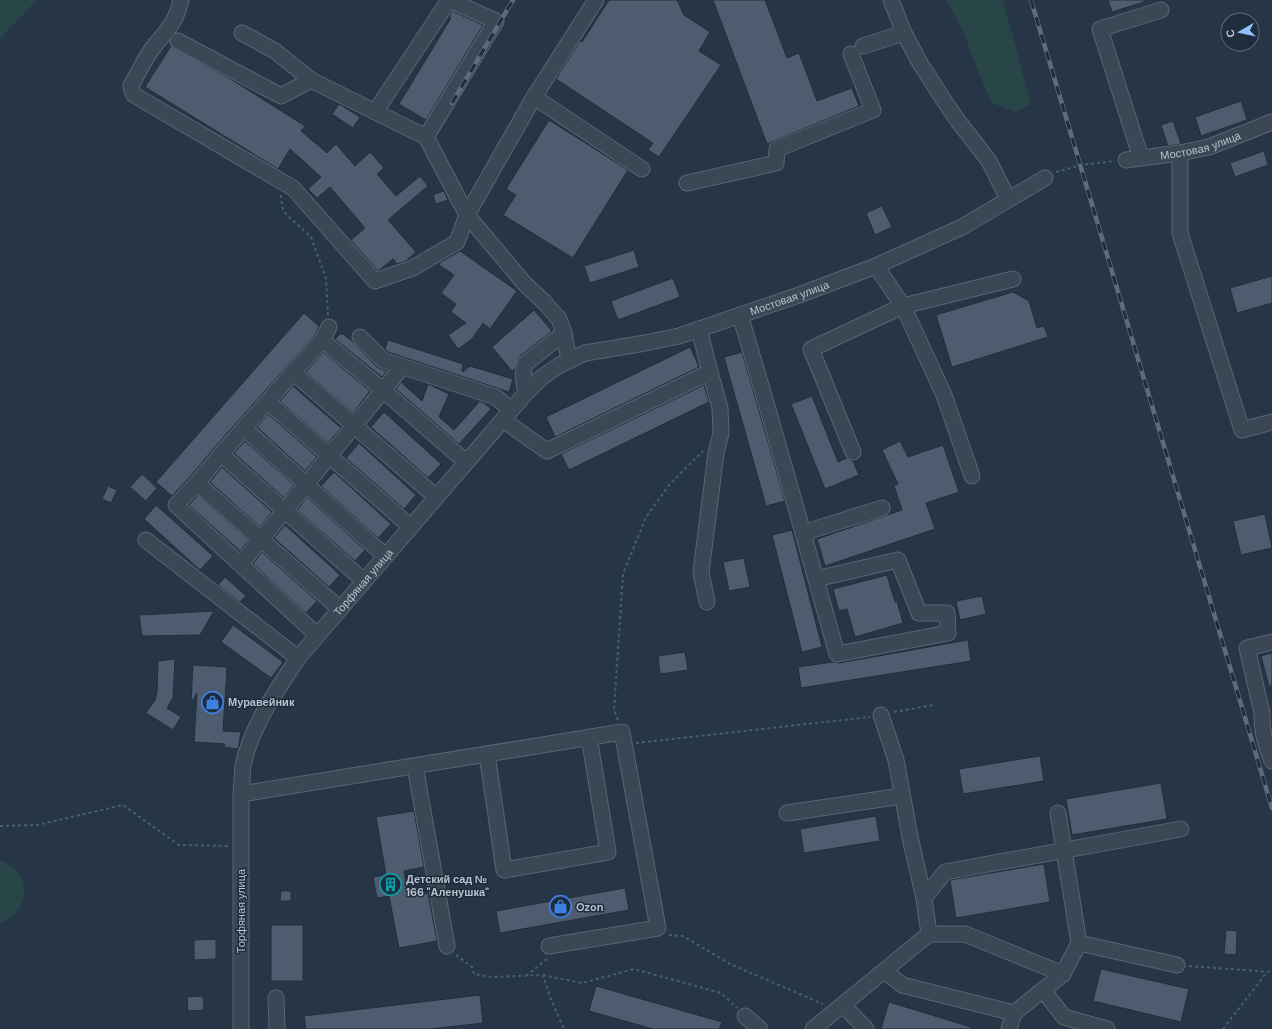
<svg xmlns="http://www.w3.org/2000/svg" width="1272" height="1029" viewBox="0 0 1272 1029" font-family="'DM Sans',sans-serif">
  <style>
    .green { fill: #284547 }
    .building { fill: #4d5d6f; stroke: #222e3d }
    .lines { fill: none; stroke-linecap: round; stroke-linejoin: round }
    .minor-casing { stroke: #5a6572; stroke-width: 17 }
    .path { stroke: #476262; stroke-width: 2; stroke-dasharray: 3 3; stroke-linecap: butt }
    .minor { stroke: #3b4755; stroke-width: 15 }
    .rail-casing { stroke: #5d6c7c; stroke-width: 4.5 }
    .rail { stroke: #1f2c3b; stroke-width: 3; stroke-dasharray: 9; stroke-linecap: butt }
    .labels { text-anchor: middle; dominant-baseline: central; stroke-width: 3; stroke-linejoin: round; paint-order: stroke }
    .street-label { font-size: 11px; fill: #b9c2ce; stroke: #1f2c3b }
    .poi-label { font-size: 11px; font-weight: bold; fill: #b9c2ce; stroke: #1f2c3b; text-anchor: start }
  </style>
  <rect width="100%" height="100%" fill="#263646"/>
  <path class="green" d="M0 0H37L0 39Z
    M946 0H1003L1031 104 1015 112 992 103 981 78 963 31Z
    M0 860C32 872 32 910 0 924Z"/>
  <path class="building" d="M609 0H677L684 15 710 32 699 51 721 65 659 157 648 150 653 143 556 79 580 41 582 42Z
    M713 0H765L787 58 799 53 817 101 852 88 859 106 767 144Z
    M1108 0H1144V2L1112 12Z
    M452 11 483 25 426 120 399 104 451 18 449 17Z
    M171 46 229 78 305 126 301 131 327 153 336 144 355 166 370 152 384 168 377 174 396 196 420 176 428 186 388 220 416 252 406 261 397 264 393 259 378 271 351 240 365 228 330 187 317 198 308 189 321 177 290 149 278 169 145 87Z
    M1241 101 1247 120 1201 136 1195 117Z
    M339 104 360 117 353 128 332 114Z
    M549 120 628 170 573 258 503 215 516 195 506 189Z
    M1173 121 1181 144 1168 146 1161 125Z
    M1264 151 1268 165 1235 177 1230 163Z
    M444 191 448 200 436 204 433 195Z
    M882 206 892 227 875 235 866 213Z
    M634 250 639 267 590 283 584 266Z
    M460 251 517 291 490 329 483 323 472 339 458 349 448 335 466 323 451 312 456 304 441 293 454 275 439 265 441 262Z
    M1272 276V303L1237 313 1230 288Z
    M673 278 680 297 618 320 611 301Z
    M1013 292 1029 301 1037 328 1044 326 1048 337 952 367 936 315Z
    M534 310 552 331 520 356 515 369 512 371 492 347Z
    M304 313 319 326 315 335 214 448 190 477 172 496 156 482Z
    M340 334H343L353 342 377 367 387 371 382 377 335 339Z
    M388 340 463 364 462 370 463 372 470 366 513 379 509 392 388 352 385 349Z
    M690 347 699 367 555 437 546 417Z
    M323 352 370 391 353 413 306 372Z
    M742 352 785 501 766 506 724 357Z
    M401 382 422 401 428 384 449 394 439 417 454 430 480 401 484 403 491 409 459 444 396 389Z
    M704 385 709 402 569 470 561 454Z
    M293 386 341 428 328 443 280 401Z
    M812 396 838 462 847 458 853 461 859 475 825 489 791 404Z
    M384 412 441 464 428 478 371 427Z
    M268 414 317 457 305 471 257 427Z
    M245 441 294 485 284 498 234 453Z
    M900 441 908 457 943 445 959 492 926 503 935 529 825 566 817 539 902 510 894 486 898 484 882 450Z
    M359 443 416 495 404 509 346 458Z
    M222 467 272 512 260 527 210 482Z
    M334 472 391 524 378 538 321 486Z
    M142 474 157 488 146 501 130 487Z
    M108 486 117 490 111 503 102 499Z
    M198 495 249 540 240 551 189 505Z
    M307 497 365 550 355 561 297 510Z
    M156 505 213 556 200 570 144 519Z
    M1265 514 1272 548 1241 555 1233 521Z
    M285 525 340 575 329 587 274 538Z
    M792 530 822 647 802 652 772 535Z
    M262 552 317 601 306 613 253 564Z
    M744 558 750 587 729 591 723 562Z
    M887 575 895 602 897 601 903 623 855 637 847 609 839 611 833 589Z
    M225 577 246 596 240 602 218 585Z
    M982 596 986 614 960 620 956 601Z
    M214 611 200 635 142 636 139 615Z
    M233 625 283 662 271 678 221 642Z
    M968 640 971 661 801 688 798 667 833 662 839 663Z
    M685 652 688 670 660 674 658 656Z
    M1272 653V685L1269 686 1261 656Z
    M175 659 173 698 167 708 181 717 173 730 146 713 155 700 157 692 158 661Z
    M193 665 227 667 223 731 241 732 238 749 224 747 225 744 194 742 197 693 191 703Z
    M1040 756 1044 781 963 794 959 769Z
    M1161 783 1167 819 1072 835 1066 799Z
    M414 811 424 867 404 871 408 897 428 893 437 941 399 948 389 896 377 898 373 877 386 875 376 817Z
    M876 816 880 841 804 853 800 829Z
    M1044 864 1050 902 956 918 950 880Z
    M625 888 629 910 500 933 496 911Z
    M281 891H291V901H280Z
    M271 925H303V981H271Z
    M1226 930 1237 931 1236 955 1224 954Z
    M216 939V959L194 960V940Z
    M1101 969 1189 989 1181 1022 1093 1001Z
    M596 986 722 1022 719 1029H653L589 1011Z
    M480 995 483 1023 430 1029H306L304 1016Z
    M203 996 204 1010 188 1011 187 997Z
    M889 1002 971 1027V1029H881Z"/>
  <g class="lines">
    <defs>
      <g id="minor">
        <path d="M181 0C175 23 170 27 155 45 146 56 139 72 131 85L132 91 134 95 293 188 375 281 413 268 457 242 467 215 426 137 496 21 449 0 375 112"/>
        <path d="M596 0 534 97 642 169"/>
        <path d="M891 0 904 33"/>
        <path d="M242 33 275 51 311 80 426 137"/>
        <path d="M178 41 281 96 311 80"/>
        <path d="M863 46 904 33 920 63 945 102 958 121 989 161 1008 199"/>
        <path d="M534 97 467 215 524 283 544 302 559 319 564 333 569 360"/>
        <path d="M1180 153V233L1242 430 1272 422"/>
        <path d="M1141 158 1100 29 1161 10"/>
        <path id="s1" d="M1126 160 1180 153 1209 147 1272 122"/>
        <path d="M687 183 776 163 777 149 873 110 851 54"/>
        <path d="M876 266 903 306 944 395 972 476"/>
        <path d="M740 315C774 427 805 541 837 654L948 633 947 613H919L898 560 816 579"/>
        <path d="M699 329 710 372 720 408 721 433 716 453 701 572 707 602"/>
        <path d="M360 337 383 360 496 397 511 410"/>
        <path d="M322 340 383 390 466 462"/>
        <path d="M293 372 436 497"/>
        <path d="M526 393C524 382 521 373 526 363L564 333"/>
        <path d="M268 402 411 527"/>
        <path d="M503 420 547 451 710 372"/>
        <path d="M244 428 385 556"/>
        <path d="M853 452 811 349 903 306 1013 279"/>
        <path d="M221 454 364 581"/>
        <path d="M197 483 340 609"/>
        <path d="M803 533 882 508"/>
        <path d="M146 540 298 658"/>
        <path d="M241 564 402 367"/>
        <path d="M317 635 176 505 197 483 221 454 322 340 329 327"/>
        <path d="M1272 642 1247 648 1262 713C1261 729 1266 747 1272 761"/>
        <path d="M881 715 896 760 911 842 924 898"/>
        <path d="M487 754 504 870 608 852 589 737"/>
        <path d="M415 766 447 946"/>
        <path d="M241 794 622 732 658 928 549 946"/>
        <path d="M787 813 902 796"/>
        <path d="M1058 813 1079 943 1177 965"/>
        <path d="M929 934 924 898 945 872 1181 829"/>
        <path d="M885 971 902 985 1014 1013"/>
        <path d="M1043 990 1064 1017 1107 1029"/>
        <path d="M276 998 277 1029"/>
        <path d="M843 1005 866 1029"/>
        <path d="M745 1016 760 1029"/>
        <path id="s2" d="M241 1029V794C242 785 242 775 243 766 251 726 276 692 298 658L526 393 542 377 560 365 585 353 645 343 679 336 799 295 876 266 962 227 1045 178"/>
        <path d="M813 1029 929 934H965L1063 974"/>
        <path d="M1009 1029 1014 1013 1063 974 1079 943"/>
      </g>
    </defs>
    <use href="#minor" class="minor-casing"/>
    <path class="path" d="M1056 172 1081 165 1115 161
      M281 195 282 207 286 214 311 237 326 278 328 316
      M894 712 934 705
      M618 720 614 710 623 574 646 517 670 484 703 451
      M636 743 870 717
      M0 826 37 825 123 805 179 845 229 846
      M669 935 683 936 730 964 823 1004
      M456 955 472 967 474 974 492 977 543 975 550 997 564 1029
      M1189 966 1272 972
      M543 975 582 983 634 969 721 993 737 1008
      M526 976 548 958
      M1223 1029 1267 972"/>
    <use href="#minor" class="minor"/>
    <defs>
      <path id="rail" d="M1031 0 1272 808
        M452 103 513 0"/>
    </defs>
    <use href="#rail" class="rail-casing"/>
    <use href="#rail" class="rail"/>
  </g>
  <defs>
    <symbol id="shop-ring" viewBox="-11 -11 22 22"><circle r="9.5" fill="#1f2c3b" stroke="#3f7fe0" stroke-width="1.5"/><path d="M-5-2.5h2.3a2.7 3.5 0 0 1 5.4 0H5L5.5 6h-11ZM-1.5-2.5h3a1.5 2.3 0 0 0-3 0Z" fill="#3f7fe0"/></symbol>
    <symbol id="building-ring" viewBox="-11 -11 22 22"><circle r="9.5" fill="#1f2c3b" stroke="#0f9aa8" stroke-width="1.5"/><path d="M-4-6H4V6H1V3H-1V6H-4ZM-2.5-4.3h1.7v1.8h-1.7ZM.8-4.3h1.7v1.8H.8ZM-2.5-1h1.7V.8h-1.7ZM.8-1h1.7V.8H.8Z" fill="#0f9aa8"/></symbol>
  </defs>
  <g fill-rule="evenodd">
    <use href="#shop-ring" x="200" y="690" width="25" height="25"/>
    <use href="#building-ring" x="378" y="872" width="25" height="25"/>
    <use href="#shop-ring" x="548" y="894" width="25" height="25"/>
  </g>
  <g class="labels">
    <g class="street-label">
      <text stroke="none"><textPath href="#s1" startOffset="76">Мостовая улица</textPath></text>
      <text stroke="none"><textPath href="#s2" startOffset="1019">Мостовая улица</textPath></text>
      <text stroke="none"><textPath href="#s2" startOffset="485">Торфяная улица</textPath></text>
      <text transform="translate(241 911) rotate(-90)">Торфяная улица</text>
    </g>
    <g class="poi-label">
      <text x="228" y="702">Муравейник</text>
      <text x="406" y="879">Детский сад №<tspan x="406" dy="13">166 "Аленушка"</tspan></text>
      <text x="576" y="907">Ozon</text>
    </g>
  </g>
  <g transform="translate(1240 32) rotate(261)"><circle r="19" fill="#1f2c3b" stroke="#5d6876"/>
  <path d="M0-3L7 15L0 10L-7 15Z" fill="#8fc0fe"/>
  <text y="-6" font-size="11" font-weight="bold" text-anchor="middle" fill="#b9c2ce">С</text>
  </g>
</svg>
